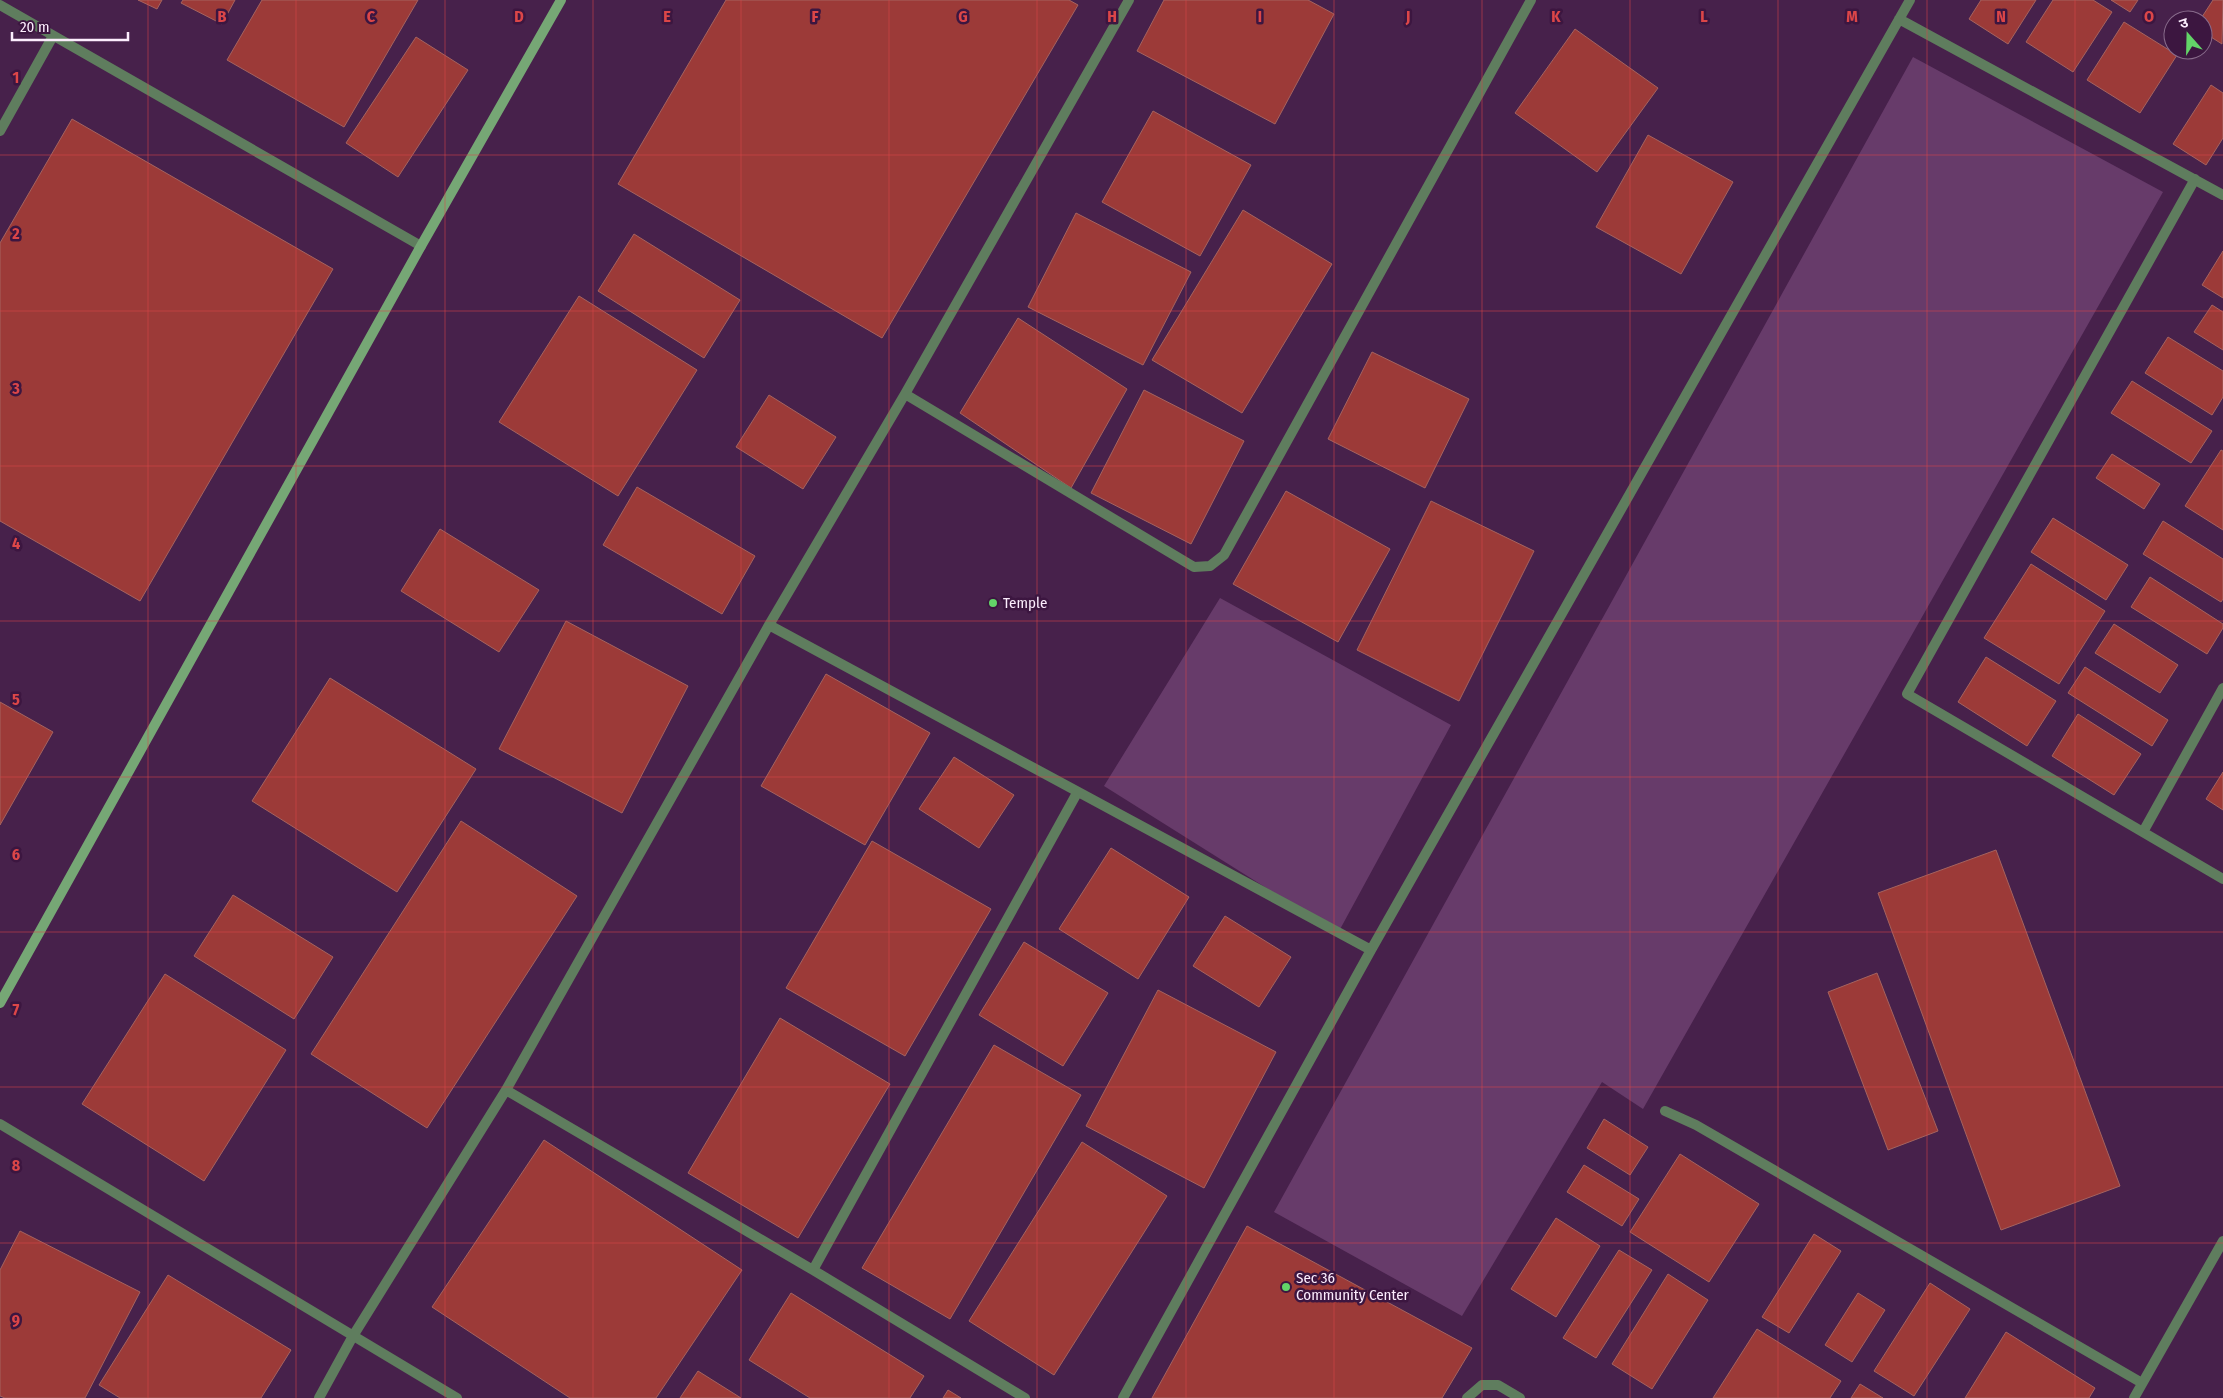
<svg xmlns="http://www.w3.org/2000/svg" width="2223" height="1398" viewBox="0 0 2223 1398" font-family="'Fira Sans Condensed','Noto Sans Devanagari',sans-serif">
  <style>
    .green { fill: #673b6a }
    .building { fill: #9c3a38; stroke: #a5635f }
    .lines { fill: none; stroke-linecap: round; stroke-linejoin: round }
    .street { stroke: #5f7d5e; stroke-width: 10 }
    .secondary { stroke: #76a775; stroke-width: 10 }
    .grid { fill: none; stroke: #dc4648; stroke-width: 1; stroke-opacity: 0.55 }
    .poi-dot { fill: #63d468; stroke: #3c1640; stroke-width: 2 }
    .labels { text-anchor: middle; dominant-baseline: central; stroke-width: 5; stroke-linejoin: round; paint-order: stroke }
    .poi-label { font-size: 15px; fill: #fcedfd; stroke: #3c1640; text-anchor: start }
    .grid-label { font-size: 16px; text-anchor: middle; font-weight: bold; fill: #dc4648; stroke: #3c1640; stroke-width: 5; stroke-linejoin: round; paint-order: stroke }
  </style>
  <rect width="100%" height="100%" fill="#47214b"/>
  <path class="green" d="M1913 57 2163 192 1643 1109 1602 1082 1462 1316 1274 1212Z
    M1220 598 1451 725 1338 933 1104 786Z"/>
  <path class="building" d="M138 0H162L157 9Z
    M183 0H235L222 24 181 3Z
    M262 0H418L344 127 227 60Z
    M726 0H1069L1078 5 882 338 618 184Z
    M1164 0H1308L1334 14 1275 124 1137 51Z
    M1981 0H2036L2008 44 1969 19Z
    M2053 0H2093L2112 12 2073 72 2026 42Z
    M2111 0H2138L2130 12Z
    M2213 0H2223L2222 44 2203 32V20H2200Z
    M2124 22 2177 55 2140 113 2087 80Z
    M1575 29 1658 88 1597 172 1515 113Z
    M416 37 468 70 398 177 346 143Z
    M2211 85 2223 93V138L2206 165 2173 144Z
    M1153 111 1251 165 1200 256 1102 202Z
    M72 119 333 269 140 601 0 521V243Z
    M1648 135 1733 182 1681 274 1596 227Z
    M1243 210 1332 264 1242 413 1152 360Z
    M1076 213 1191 272 1143 365 1028 307Z
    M634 234 740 300 704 358 598 291Z
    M2223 251V298L2202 285Z
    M579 296 697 370 618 496 499 422Z
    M2212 305 2223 312V350L2194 332Z
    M1018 318 1127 389 1071 488 960 413Z
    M2168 337 2223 371V397L2212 415 2145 373Z
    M1372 352 1469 399 1425 488 1328 439Z
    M2132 381 2212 431 2191 463 2111 413Z
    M1144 390 1244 441 1191 544 1091 493Z
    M769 395 836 437 803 489 736 447Z
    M2221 450 2223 451V530L2185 506Z
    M2112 454 2160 484 2144 509 2096 478Z
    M637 487 755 556 722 614 603 545Z
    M1286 491 1390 549 1338 642 1233 584Z
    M1431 501 1534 551 1459 701 1357 650Z
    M2053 518 2128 565 2106 600 2031 552Z
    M2163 521 2223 559V599L2221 602 2143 554Z
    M440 529 539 590 499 652 401 591Z
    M2031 564 2105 611 2059 684 1984 638Z
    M2150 577 2223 624V628L2207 654 2131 607Z
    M566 621 688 686 622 813 499 749Z
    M2114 624 2178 665 2160 693 2095 653Z
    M1986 657 2056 701 2027 746 1958 702Z
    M2085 667 2168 720 2152 746 2068 693Z
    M826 674 930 733 865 845 761 786Z
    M330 678 476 769 397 892 252 801Z
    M0 702 53 732 0 825Z
    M2078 714 2141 754 2114 795 2052 756Z
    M954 757 1014 795 979 848 919 809Z
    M2223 772V810L2206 799Z
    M461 821 577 896 427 1128 311 1054Z
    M872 841 991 909 905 1056 786 988Z
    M1111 848 1189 897 1138 979 1059 929Z
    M1996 850 2120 1186 2001 1230 1878 893Z
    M233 895 333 957 294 1019 194 956Z
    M1225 916 1291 957 1259 1007 1193 966Z
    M1024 942 1108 993 1063 1066 979 1015Z
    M1877 973 1938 1131 1888 1150 1828 992Z
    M165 974 286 1050 204 1181 82 1104Z
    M1158 990 1276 1052 1204 1188 1086 1126Z
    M780 1018 890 1084 798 1238 688 1173Z
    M994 1045 1081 1095 950 1319 862 1268Z
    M1604 1119 1648 1147 1630 1175 1587 1148Z
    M544 1140 742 1270 656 1398H570L432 1307Z
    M1082 1142 1167 1196 1054 1375 969 1321Z
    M1680 1154 1759 1204 1709 1282 1630 1232Z
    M1584 1165 1639 1199 1622 1226 1567 1192Z
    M1556 1218 1600 1246 1556 1317 1511 1289Z
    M1247 1226 1472 1348 1442 1398H1152Z
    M20 1231 140 1292 85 1398H5L0 1396V1270Z
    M1814 1234 1841 1251 1789 1333 1762 1317Z
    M1619 1250 1652 1270 1596 1358 1563 1338Z
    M1668 1274 1708 1300 1652 1389 1612 1364Z
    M168 1275 291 1350 261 1398H120L99 1385Z
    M1930 1283 1970 1309 1914 1396 1874 1371Z
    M791 1293 924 1376 910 1398H810L749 1360Z
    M1858 1293 1885 1310 1852 1362 1825 1345Z
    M1757 1329 1841 1381 1830 1398H1713Z
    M2006 1332 2095 1388 2089 1398H1965Z
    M698 1371 741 1398H680Z
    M1860 1384 1883 1398H1851Z
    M948 1390 961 1398H943Z"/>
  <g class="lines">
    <path class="street" d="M0 5 421 246
      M1899 19 2223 195
      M0 131 53 36
      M2195 179 1907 694 2223 879
      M905 394 1194 567 1210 566 1224 555 1531 0
      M769 625 1371 950
      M2143 832 2223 688
      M506 1090 813 1270 1025 1398
      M1665 1111 1696 1125 2142 1383
      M0 1124 457 1398
      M813 1270 1077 793
      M319 1398 353 1336 506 1090 769 625 905 394 1129 0
      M1123 1398 1371 950 1910 0
      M1467 1398 1482 1385H1498L1520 1398
      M2134 1398 2223 1241"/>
    <path class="secondary" d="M0 1003 421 246 561 0"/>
  </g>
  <path class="grid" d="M148 0V1398M296 0V1398M445 0V1398M593 0V1398M741 0V1398M889 0V1398M1037 0V1398M1186 0V1398M1334 0V1398M1482 0V1398M1630 0V1398M1778 0V1398M1927 0V1398M2075 0V1398M0 155H2223M0 311H2223M0 466H2223M0 621H2223M0 777H2223M0 932H2223M0 1087H2223M0 1243H2223"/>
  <g class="poi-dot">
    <circle cx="993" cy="603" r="5"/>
    <circle cx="1286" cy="1287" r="5"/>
  </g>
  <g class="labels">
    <g class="poi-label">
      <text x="1003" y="603">Temple</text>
      <text x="1296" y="1278">Sec 36<tspan x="1296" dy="17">Community Center</tspan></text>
    </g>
  </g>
  <g class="grid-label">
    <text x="222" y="22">B</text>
    <text x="371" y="22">C</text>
    <text x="519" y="22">D</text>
    <text x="667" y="22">E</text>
    <text x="815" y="22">F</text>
    <text x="963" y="22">G</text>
    <text x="1112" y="22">H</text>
    <text x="1260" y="22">I</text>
    <text x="1408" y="22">J</text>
    <text x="1556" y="22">K</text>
    <text x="1704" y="22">L</text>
    <text x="1852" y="22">M</text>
    <text x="2001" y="22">N</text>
    <text x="2149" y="22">O</text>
    <text x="16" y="83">1</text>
    <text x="16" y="239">2</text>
    <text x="16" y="394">3</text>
    <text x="16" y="549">4</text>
    <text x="16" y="705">5</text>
    <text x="16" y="860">6</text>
    <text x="16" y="1015">7</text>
    <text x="16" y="1171">8</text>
    <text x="16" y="1326">9</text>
  </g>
  <g transform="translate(2188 35) rotate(340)"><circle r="24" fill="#3c1640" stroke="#896c8c"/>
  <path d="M0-4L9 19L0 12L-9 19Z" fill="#63d468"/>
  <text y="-8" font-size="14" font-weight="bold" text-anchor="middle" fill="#fcedfd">उ</text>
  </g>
  <path d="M12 32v8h116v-8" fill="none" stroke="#fcedfd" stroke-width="2.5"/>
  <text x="20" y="32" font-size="15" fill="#fcedfd" stroke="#3c1640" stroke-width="4" paint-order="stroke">20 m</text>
</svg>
